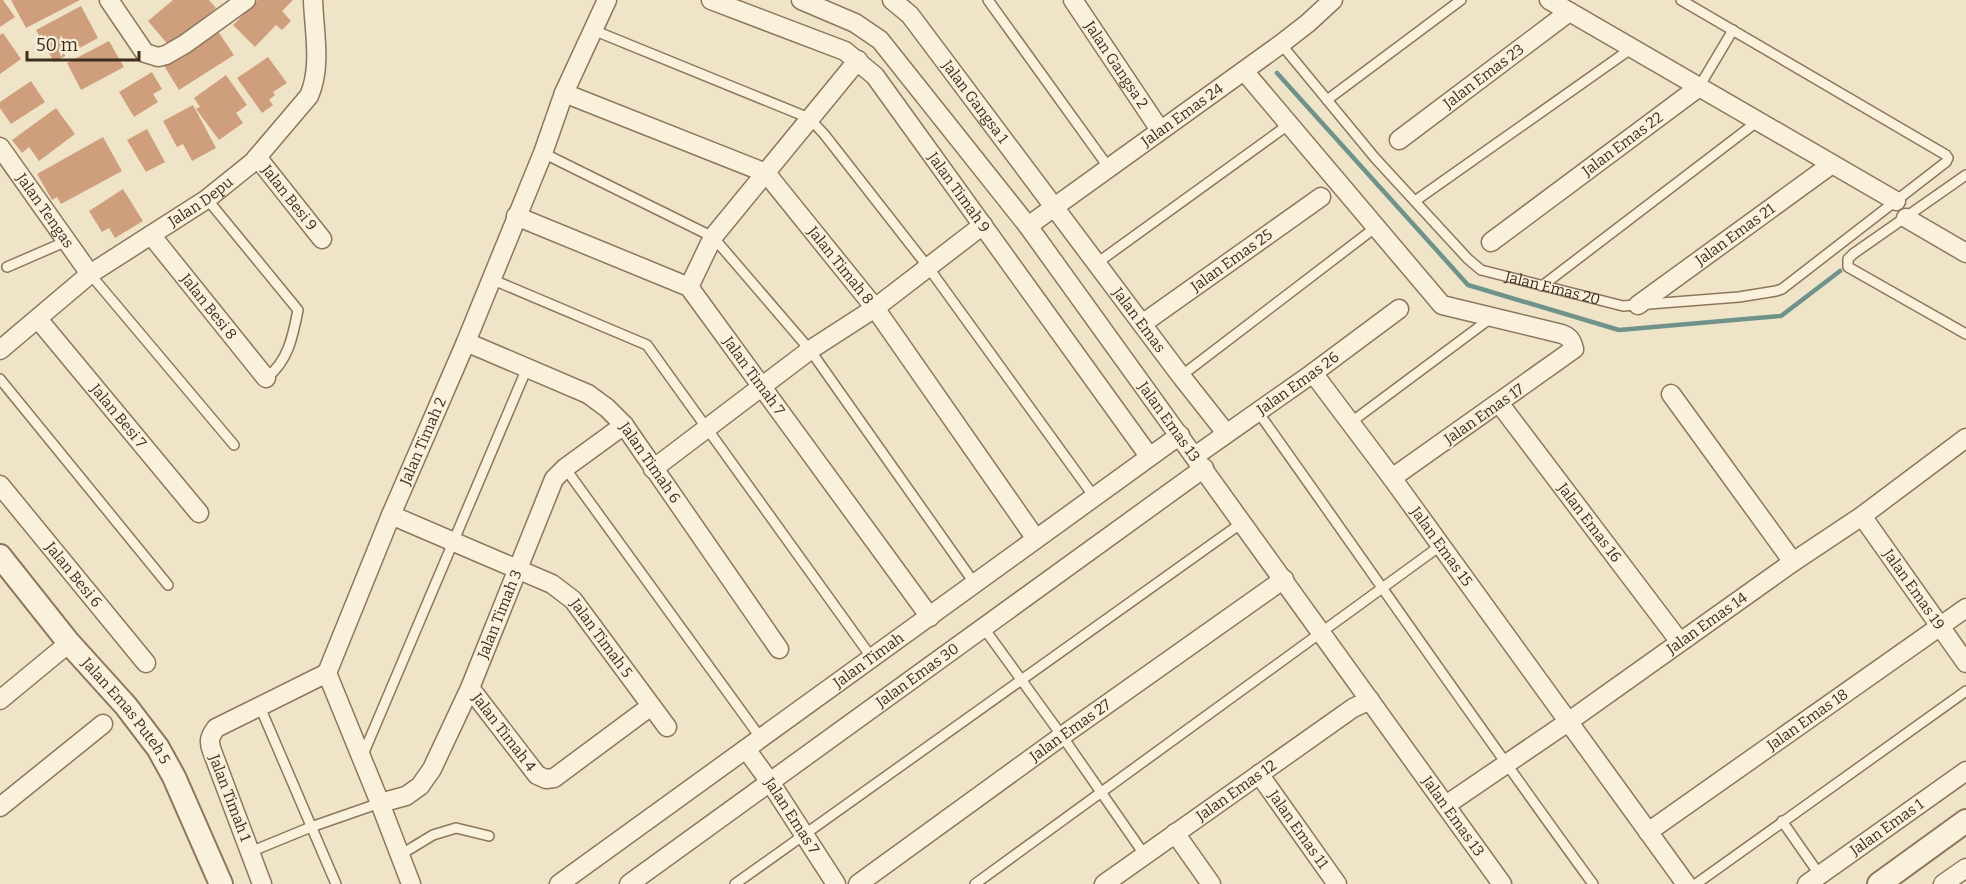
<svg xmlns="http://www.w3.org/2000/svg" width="1966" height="884" viewBox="0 0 1966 884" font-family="Bitter,serif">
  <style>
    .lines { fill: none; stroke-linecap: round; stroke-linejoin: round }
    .stream { stroke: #6f938a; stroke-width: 4.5 }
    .building { fill: #cf9f7d }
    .service-casing { stroke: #8d765c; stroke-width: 12 }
    .minor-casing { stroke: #8d765c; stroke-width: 21 }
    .tertiary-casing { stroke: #8d765c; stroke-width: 26 }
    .service { stroke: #faf1dc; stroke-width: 9 }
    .minor { stroke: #faf1dc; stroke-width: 18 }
    .tertiary { stroke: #faf1dc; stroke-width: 22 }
    .labels { text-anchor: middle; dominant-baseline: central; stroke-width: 4.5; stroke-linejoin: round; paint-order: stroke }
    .street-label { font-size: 15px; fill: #3d2e20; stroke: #f7eed8 }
  </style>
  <rect width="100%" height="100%" fill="#f0e4c8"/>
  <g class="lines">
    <path class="stream" d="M1277 73 1468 285 1619 330 1781 316 1840 271"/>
  </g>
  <path class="building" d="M0 0H3L15 17 0 27Z
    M11 0H80L26 28Z
    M173 0H209L216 8 170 47 148 21Z
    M258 0H293L282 11 291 21 282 30 276 25 255 47 233 25Z
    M81 6 98 38 54 62 36 30Z
    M215 27 234 55 179 90 161 61Z
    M3 33 21 59 0 74V35Z
    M109 41 124 67 81 90 67 63Z
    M268 57 287 83 273 92 275 95 269 100 273 105 262 113 237 78Z
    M152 72 162 89 153 94 158 102 134 117 119 92Z
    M226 75 247 105 236 113 243 123 219 140 196 109 200 107 194 98Z
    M31 81 45 102 11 124 0 108V102Z
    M193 105 216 148 192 161 183 144 177 147 163 121Z
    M56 108 75 134 39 161 29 147 22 153 12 140Z
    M147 129 165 162 146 172 127 140Z
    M103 137 122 171 61 204 57 197 52 200 37 174Z
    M123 189 143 221 115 238 109 228 102 232 89 211Z"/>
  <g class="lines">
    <defs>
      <g id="service">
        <path d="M988 0 1109 168"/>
        <path d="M593 30 809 118 824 134 928 267 1095 498"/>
        <path id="s1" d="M1281 44 1375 158 1468 259 1481 270 1623 306 1739 297 1776 291 1782 289 1946 162 1948 158 1946 155 1681 0"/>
        <path d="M1699 87 1733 30"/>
        <path d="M1327 100 1461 0"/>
        <path d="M543 153 713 237 810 350 975 584"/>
        <path d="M1966 175 1853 254 1848 259V267L1966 334"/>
        <path d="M207 199 298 310C293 336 288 362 266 378"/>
        <path d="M1415 201 1632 48"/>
        <path d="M1097 263 1288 125"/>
        <path d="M7 267 67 241"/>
        <path d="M90 274 234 445"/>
        <path d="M491 279 647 345 872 658"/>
        <path d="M1542 286 1758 121"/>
        <path d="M1181 376 1376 227"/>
        <path d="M0 379 168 585"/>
        <path d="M1258 412C1370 569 1479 728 1593 884"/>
        <path d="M1350 423 1491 318"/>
        <path d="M565 468 760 737"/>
        <path d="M983 627 1062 736 1144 854"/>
        <path d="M260 707 336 884"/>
        <path d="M362 757 527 368"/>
        <path d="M1782 821 1819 874"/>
        <path d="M250 852 311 827 380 803"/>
        <path d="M400 855 433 835 456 828 489 836"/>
        <path d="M735 884 1243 522"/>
        <path d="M975 884 1440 546"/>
        <path d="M1696 884 1966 691"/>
      </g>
      <g id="minor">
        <path d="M109 0 145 53 158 57 166 55 185 44 246 0"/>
        <path id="s2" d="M711 0 845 51 875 76 1149 456"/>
        <path id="s3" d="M801 0 855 23 880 40 1028 226 1502 884"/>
        <path id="s4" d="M892 0 910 15 1181 376 1226 433"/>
        <path id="s5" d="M1073 0 1160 130"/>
        <path d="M1549 0 1896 201"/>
        <path d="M1244 71 1442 305 1562 334C1570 337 1572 341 1574 349L1392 478"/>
        <path id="s6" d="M564 93 766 173 875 308 1036 539"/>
        <path id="s7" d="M1399 140 1569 12"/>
        <path id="s8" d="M0 147 90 274"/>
        <path id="s9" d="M257 157 322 239"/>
        <path id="s10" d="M516 216 689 287 930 617"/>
        <path d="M1906 218 1966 253"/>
        <path id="s11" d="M1028 226 1281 44 1308 23 1333 0"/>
        <path id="s12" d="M151 235 266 378"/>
        <path id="s13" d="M1491 242 1699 87"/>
        <path d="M689 287 713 237 858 60"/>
        <path id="s14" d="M1638 305 1832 164"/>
        <path id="s15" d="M38 319 199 513"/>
        <path id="s16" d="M1142 324 1321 197"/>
        <path id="s17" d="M466 342 588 394 607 408 624 425 779 649"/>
        <path id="s18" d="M0 350 90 274 207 199 253 162 309 96C322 67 314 31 313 0"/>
        <path id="s19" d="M1313 373 1392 478 1686 884"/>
        <path d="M1671 394 1793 562"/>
        <path id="s20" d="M1499 403 1680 642"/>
        <path id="s21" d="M1195 456 1313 373 1399 309"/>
        <path d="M653 469 810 350 875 308 983 225"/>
        <path id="s22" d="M0 485 146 663"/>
        <path id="s23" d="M391 515 552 584 573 600 667 727"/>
        <path id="s24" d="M1862 516 1966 663"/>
        <path id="s25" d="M470 688 537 775 546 779 554 778 651 706"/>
        <path d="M0 700 69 643"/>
        <path id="s26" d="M746 749 770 782 836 884"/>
        <path id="s27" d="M1259 774 1337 884"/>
        <path id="s28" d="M380 803 406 796 420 786 432 769 470 688 554 479 565 468 624 425"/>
        <path id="s29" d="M1446 805 1568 722 1793 562 1862 516 1966 438"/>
        <path d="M0 807 103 724"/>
        <path id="s30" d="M1648 832 1966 608"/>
        <path d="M1175 833 1211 884"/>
        <path d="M262 884 212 751C208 741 210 736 216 728L327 673"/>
        <path id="s31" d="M411 884 380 803 327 673 391 515 466 342 543 153 564 93 607 0"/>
        <path id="s32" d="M559 884 1180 435"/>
        <path id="s33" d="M629 884 1204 468"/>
        <path id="s34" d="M858 884 1062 736 1284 579"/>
        <path id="s35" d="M1104 884 1353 708 1370 700"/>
        <path id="s36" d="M1807 884 1966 771"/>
        <path d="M1943 884 1966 868"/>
      </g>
      <g id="tertiary">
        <path id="s37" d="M0 556 69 643 126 706 158 748 174 777 221 884"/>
        <path d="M1879 884 1966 821"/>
      </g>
    </defs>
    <use href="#service" class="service-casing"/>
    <use href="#minor" class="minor-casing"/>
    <use href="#tertiary" class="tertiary-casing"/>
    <use href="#service" class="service"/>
    <use href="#minor" class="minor"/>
    <use href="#tertiary" class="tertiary"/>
  </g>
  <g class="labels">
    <g class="street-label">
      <text stroke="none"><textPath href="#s5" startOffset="78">Jalan Gangsa 2</textPath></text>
      <text stroke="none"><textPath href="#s7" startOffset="106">Jalan Emas 23</textPath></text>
      <text stroke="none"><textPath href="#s4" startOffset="132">Jalan Gangsa 1</textPath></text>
      <text stroke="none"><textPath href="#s11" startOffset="190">Jalan Emas 24</textPath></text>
      <text stroke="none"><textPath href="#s13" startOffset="164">Jalan Emas 22</textPath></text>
      <text stroke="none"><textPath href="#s2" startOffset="326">Jalan Timah 9</textPath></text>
      <text stroke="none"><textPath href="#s9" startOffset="52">Jalan Besi 9</textPath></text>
      <text stroke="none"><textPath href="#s18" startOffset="250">Jalan Depu</textPath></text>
      <text stroke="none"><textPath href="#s8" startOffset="78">Jalan Tengas</textPath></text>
      <text stroke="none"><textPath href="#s14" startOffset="120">Jalan Emas 21</textPath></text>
      <text stroke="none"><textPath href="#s16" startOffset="110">Jalan Emas 25</textPath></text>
      <text stroke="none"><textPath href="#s6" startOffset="336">Jalan Timah 8</textPath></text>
      <text stroke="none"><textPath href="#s1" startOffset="376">Jalan Emas 20</textPath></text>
      <text stroke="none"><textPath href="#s12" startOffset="92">Jalan Besi 8</textPath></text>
      <text stroke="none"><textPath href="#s4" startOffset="405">Jalan Emas</textPath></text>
      <text stroke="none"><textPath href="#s10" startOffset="297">Jalan Timah 7</textPath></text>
      <text stroke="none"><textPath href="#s21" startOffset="126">Jalan Emas 26</textPath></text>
      <text transform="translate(1484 414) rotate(-35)">Jalan Emas 17</text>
      <text stroke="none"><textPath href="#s15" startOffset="126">Jalan Besi 7</textPath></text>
      <text stroke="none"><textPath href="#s3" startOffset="568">Jalan Emas 13</textPath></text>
      <text stroke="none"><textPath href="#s31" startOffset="478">Jalan Timah 2</textPath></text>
      <text stroke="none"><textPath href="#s17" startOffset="226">Jalan Timah 6</textPath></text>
      <text stroke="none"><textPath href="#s20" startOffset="150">Jalan Emas 16</textPath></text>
      <text stroke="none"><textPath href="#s19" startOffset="216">Jalan Emas 15</textPath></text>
      <text stroke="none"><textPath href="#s22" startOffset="116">Jalan Besi 6</textPath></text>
      <text stroke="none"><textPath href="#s24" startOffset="90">Jalan Emas 19</textPath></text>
      <text stroke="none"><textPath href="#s28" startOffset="234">Jalan Timah 3</textPath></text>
      <text stroke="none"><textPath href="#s29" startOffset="318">Jalan Emas 14</textPath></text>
      <text stroke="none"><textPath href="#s23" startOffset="249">Jalan Timah 5</textPath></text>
      <text stroke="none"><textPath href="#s32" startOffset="382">Jalan Timah</textPath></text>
      <text stroke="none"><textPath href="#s33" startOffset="356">Jalan Emas 30</textPath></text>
      <text stroke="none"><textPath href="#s37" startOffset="200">Jalan Emas Puteh 5</textPath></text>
      <text stroke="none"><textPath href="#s30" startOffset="195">Jalan Emas 18</textPath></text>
      <text stroke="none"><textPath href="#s34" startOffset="262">Jalan Emas 27</textPath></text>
      <text stroke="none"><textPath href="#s25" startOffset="56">Jalan Timah 4</textPath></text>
      <text stroke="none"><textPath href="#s35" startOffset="162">Jalan Emas 12</textPath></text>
      <text transform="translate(230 798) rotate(69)">Jalan Timah 1</text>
      <text stroke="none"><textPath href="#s26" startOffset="81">Jalan Emas 7</textPath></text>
      <text stroke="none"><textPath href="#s3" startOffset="1054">Jalan Emas 13</textPath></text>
      <text stroke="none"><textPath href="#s36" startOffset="98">Jalan Emas 1</textPath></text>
      <text stroke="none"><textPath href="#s27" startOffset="68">Jalan Emas 11</textPath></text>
    </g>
  </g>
  <path d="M27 51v9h112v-9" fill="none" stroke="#3d2e20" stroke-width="3"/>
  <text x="36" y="51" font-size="18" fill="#3d2e20" stroke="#f7eed8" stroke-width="4.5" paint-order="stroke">50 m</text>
</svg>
